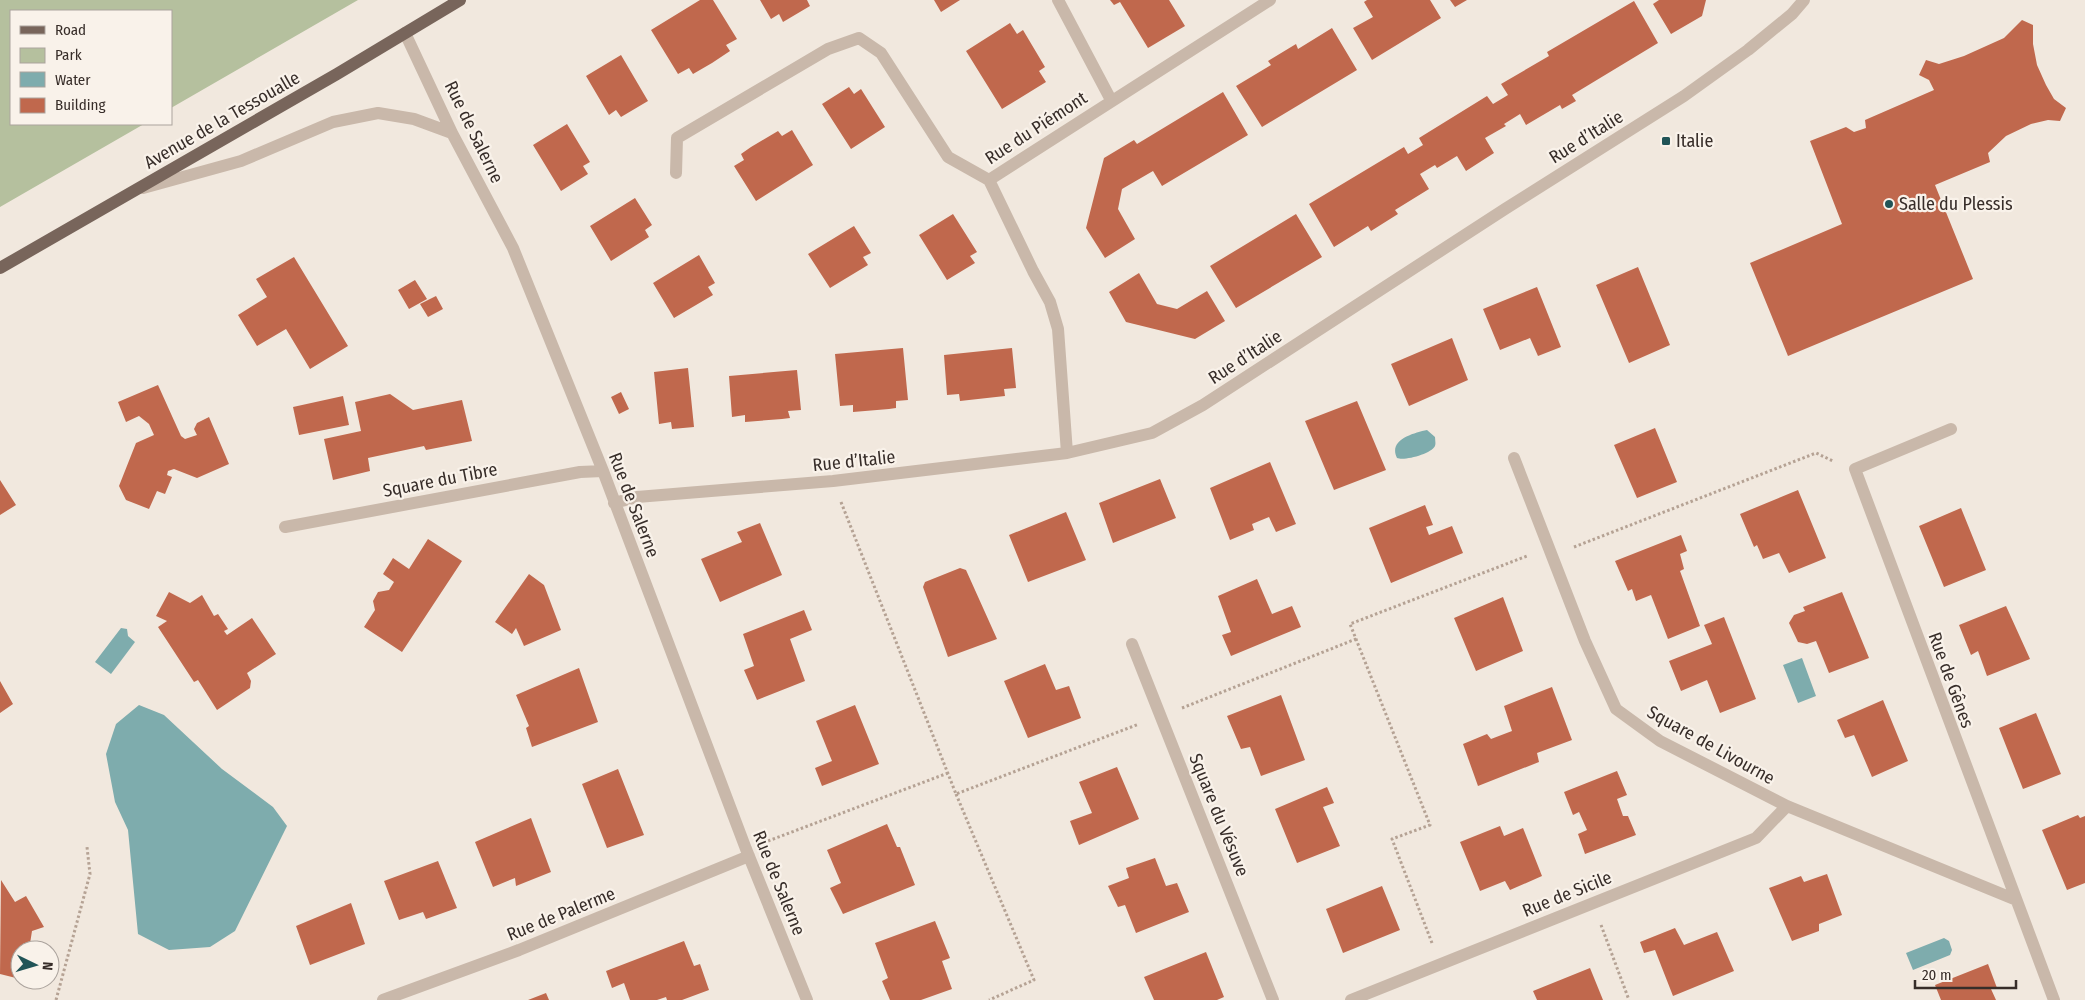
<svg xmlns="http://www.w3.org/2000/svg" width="2085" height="1000" viewBox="0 0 2085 1000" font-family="'Fira Sans Condensed',sans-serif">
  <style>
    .green { fill: #b5c09e }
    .water { fill: #7eacad }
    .building { fill: #c0684d }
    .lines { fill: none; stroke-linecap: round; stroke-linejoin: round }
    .path { stroke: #b5a294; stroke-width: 3; stroke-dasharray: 2.5 2.5; stroke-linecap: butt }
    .minor { stroke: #c9b8aa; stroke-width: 12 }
    .major { stroke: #78655b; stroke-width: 12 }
    .poi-dot { fill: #215457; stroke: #f9f2ea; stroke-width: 2 }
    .labels { text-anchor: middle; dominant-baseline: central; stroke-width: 4.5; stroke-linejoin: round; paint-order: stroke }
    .street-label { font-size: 18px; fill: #372d29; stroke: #f9f2ea }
    .poi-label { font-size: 18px; fill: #372d29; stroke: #f9f2ea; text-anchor: start }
  </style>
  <rect width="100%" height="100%" fill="#f1e8de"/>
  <path class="green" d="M0 0H358L171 108V11H11V124H144L0 207Z"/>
  <path class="water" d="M1427 430 1435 437C1435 440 1436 443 1435 446 1431 454 1405 461 1397 458 1388 440 1413 433 1427 430Z
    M121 628 127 629 128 636 135 642 111 674 95 662Z
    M1802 658 1816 696 1798 703 1783 665Z
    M139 705 164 715 222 769 273 807 287 826 235 931 210 947 169 950 138 934 128 830 115 802 106 754 116 724Z
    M1944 938 1949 941 1952 950 1950 955 1913 970 1906 953Z"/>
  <path class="building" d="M700 0H713L737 39 726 45 730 51 712 63 693 74 689 68 678 74 651 30Z
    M760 0H807L810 6 783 22 779 14 771 19Z
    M934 0H960L941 12Z
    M1110 0H1169L1185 26 1148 48 1120 2 1114 5Z
    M1367 0H1430L1441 18 1372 60 1353 28 1373 17 1364 2Z
    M1450 0H1467L1455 7Z
    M1659 0H1706L1702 16 1671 34 1653 4Z
    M1634 1 1658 43 1572 95 1576 101 1562 109 1560 105 1526 125 1520 114 1504 124 1506 126 1485 138 1494 153 1466 171 1457 156 1437 168 1435 165 1420 174 1429 189 1395 210 1398 214 1371 231 1368 226 1334 247 1309 204 1404 147 1408 154 1423 145 1419 138 1487 96 1493 104 1508 95 1501 84 1549 56 1547 52Z
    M2022 20 2033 25V44L2037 65 2046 85 2054 99 2066 108 2060 121 2048 120 2031 124 2006 136 1988 153 1990 162 1935 185 1973 279 1788 356 1750 263 1842 224 1810 141 1846 127 1854 132 1866 128 1865 120 1934 90 1929 80 1919 75 1926 60 1939 64 1964 56 2004 38Z
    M1010 23 1017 34 1023 30 1045 67 1039 71 1046 82 1002 109 966 51Z
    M1332 28 1357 70 1262 127 1236 86 1271 65 1268 61 1296 44 1298 49Z
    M621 55 648 101 621 117 616 110 609 115 586 76Z
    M849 87 854 94 861 89 885 127 851 149 822 104Z
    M1223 92 1248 135 1162 186 1153 171 1122 189 1118 209 1135 239 1105 258 1086 228 1104 158 1134 140 1137 144Z
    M567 124 590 162 583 166 588 174 561 191 533 145Z
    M792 130 813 165 756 201 734 166 744 160 741 154 751 147 778 131 782 136Z
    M635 198 652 225 645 230 649 237 611 261 590 226Z
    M953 214 977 252 970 256 975 263 947 280 919 235Z
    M1296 214 1322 257 1236 308 1210 266Z
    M854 226 871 253 863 257 868 265 830 288 808 254Z
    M699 255 715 283 708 287 713 295 674 318 653 283Z
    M294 257 348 346 310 369 286 329 257 346 238 315 267 297 256 279Z
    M1638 267 1670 345 1629 363 1596 285Z
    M1139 273 1157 304 1177 309 1207 291 1225 321 1195 339 1126 322 1109 292Z
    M415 280 427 299 409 309 398 290Z
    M1537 287 1561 347 1538 356 1530 338 1500 350 1483 309Z
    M436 296 443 309 428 317 420 304Z
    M1452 338 1468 380 1409 406 1391 364Z
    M903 348 908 400 896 401V408L889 409 853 412V405L840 406 835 354Z
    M1012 348 1016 388 1004 389 1005 396 960 401 959 394 947 395 944 355Z
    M688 368 694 427 672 429 671 422 659 424 654 372Z
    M797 370 801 410 788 411 790 418 782 419 745 422V415L732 417 729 376Z
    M158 385 181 436 185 439 197 435 194 429 197 423 209 417 229 464 197 478 174 469 168 471 167 475 172 477 165 494 157 491 149 509 126 500 119 486 136 443 154 435 149 424 139 416 126 422 118 402Z
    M621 392 629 409 619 414 611 397Z
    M390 394 413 410 462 400 472 441 426 450 424 446 368 458 370 471 333 480 324 439 361 431 355 402Z
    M343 396 349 425 299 435 293 407Z
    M1357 401 1386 470 1334 490 1305 421Z
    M1655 428 1677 482 1637 498 1614 445Z
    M1270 462 1296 524 1276 532 1269 517 1252 524 1254 530 1230 540 1210 488Z
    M1160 479 1176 518 1113 543 1099 503Z
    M0 480 16 505 0 515Z
    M1798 490 1826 558 1789 573 1779 553 1763 559 1757 545 1754 547 1740 514Z
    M1425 505 1433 525 1426 527 1429 535 1452 526 1463 553 1391 583 1369 528Z
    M1961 508 1986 570 1944 587 1919 526Z
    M1066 512 1086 560 1028 582 1009 535Z
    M760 523 782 575 720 602 701 559 742 542 737 532Z
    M1681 535 1687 551 1680 554 1684 569 1680 571 1700 626 1668 639 1651 595 1636 601 1632 589 1628 591 1615 561Z
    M428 539 462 561 402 652 364 627 375 610 373 601 378 592 389 590 394 582 383 574 393 558 409 569Z
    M960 568 966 570 997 639 948 657 923 587 925 582Z
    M529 574 544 585 561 630 524 646 516 628 512 634 495 622Z
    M1257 579 1272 614 1292 606 1301 627 1231 656 1222 635 1231 632 1218 596Z
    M169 592 190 603 202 595 214 616 218 614 228 629 224 631 227 635 252 618 276 654 247 673 251 681 250 688 217 710 198 680 194 682 158 627 167 621 156 616Z
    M1842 592 1869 658 1829 673 1816 641 1807 644 1798 642 1789 623 1794 615 1805 611 1803 607Z
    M1503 597 1523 651 1476 671 1454 618Z
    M2006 606 2030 659 1987 676 1978 651 1971 655 1959 625Z
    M804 610 812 630 790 639 805 681 757 700 744 670 754 666 743 634Z
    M1724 617 1756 699 1720 713 1707 680 1681 691 1669 661 1712 644 1704 625Z
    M1045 664 1056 690 1069 686 1081 718 1028 738 1004 681Z
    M579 668 598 722 532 747 526 728 529 726 516 695Z
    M0 681 13 704 0 713Z
    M1552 687 1572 740 1537 753 1539 762 1478 786 1463 744 1487 734 1491 739 1512 731 1504 706Z
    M1281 695 1305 760 1261 776 1250 747 1241 749 1227 716Z
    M1883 700 1908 761 1872 777 1854 735 1845 738 1837 720Z
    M855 705 879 764 822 786 815 768 832 761 816 721Z
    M2036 713 2061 774 2023 789 1999 728Z
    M1117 767 1139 819 1079 845 1070 821 1092 813 1079 782Z
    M618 769 644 835 607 848 582 784Z
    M1617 771 1627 795 1617 799 1623 816H1628L1636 835 1585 854 1578 834 1587 830 1579 812 1573 815 1564 792Z
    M1327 787 1334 803 1323 807 1340 846 1297 863 1275 809Z
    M2078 815 2080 818 2085 816V883L2067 890 2042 830Z
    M531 818 551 872 516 886 515 878 493 887 475 842Z
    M887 824 897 847H900L915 885 843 914 830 888 841 883 827 850Z
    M1500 826 1504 836 1523 828 1542 876 1510 890 1505 881 1480 891 1460 842Z
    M1155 858 1166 886 1177 883 1189 912 1136 933 1125 905 1118 907 1108 886 1129 878 1126 868Z
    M438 861 457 908 426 919 423 912 399 920 384 881Z
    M1827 874 1842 915 1819 924V931L1792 941 1769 888 1801 876 1804 882Z
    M1 880 15 902 26 896 44 927 32 931 29 950H20V979L0 974Z
    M1382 886 1400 930 1343 953 1326 909Z
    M351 903 365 944 310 965 296 926Z
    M935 921 950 958 942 961 952 989 921 1000H890L882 981 888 978 875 943Z
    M1675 928 1684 945 1717 932 1734 971 1673 996 1655 950 1644 953 1640 942Z
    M684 941 694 966 700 964 709 990 682 1000H667L666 997 657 1000H630L624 983 612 988 606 971Z
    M1206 952 1224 997 1217 1000H1154L1144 977Z
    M1988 964 1997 988 1991 989 1996 1000H1941L1935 985Z
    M1590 968 1603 1000H1537L1533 991Z
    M546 993 549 1000H528Z"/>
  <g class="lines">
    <path class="path" d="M841 502 956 794 1139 724
      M1574 547 1816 453 1833 461
      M1182 708 1356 639
      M956 794 1034 980 989 1000
      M768 841 948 773
      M1601 925 1629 1000
      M1432 943 1392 839 1430 825 1350 624 1527 556
      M56 1000 90 874 87 847"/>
    <path class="minor" d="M1058 0 1111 100
      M405 33 452 133 513 248 603 471 746 849 807 1000
      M676 173 677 138 828 49 859 38 881 53 948 157 989 180
      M143 188 241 161 333 122 378 113 414 119 452 133
      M1951 429 1855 469 2054 1000
      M1067 453 1058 329 1050 302 1033 271 989 180 1270 0
      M1514 458 1585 641 1616 709 1660 741 1787 806 2014 899
      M614 503 637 497 833 481 1067 453 1152 433 1203 405 1505 209 1684 96 1748 50 1792 14 1804 0
      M285 527 580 472 603 471
      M1132 644 1273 1000
      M383 1000 519 950 749 856
      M1351 1000 1756 838 1787 806"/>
    <path class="major" d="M0 268 337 74 460 0"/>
  </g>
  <g class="poi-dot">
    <rect x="1661" y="136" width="10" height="10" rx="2.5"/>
    <circle cx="1889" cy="204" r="5"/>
  </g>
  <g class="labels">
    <g class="street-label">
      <text transform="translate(222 120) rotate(-30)">Avenue de la Tessoualle</text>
      <text transform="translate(1036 128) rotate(-33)">Rue du Piémont</text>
      <text transform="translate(474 132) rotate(64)">Rue de Salerne</text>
      <text transform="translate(1586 137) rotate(-32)">Rue d’Italie</text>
      <text transform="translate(1245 357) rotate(-33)">Rue d’Italie</text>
      <text transform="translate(854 461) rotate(-6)">Rue d’Italie</text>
      <text transform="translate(440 480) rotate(-11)">Square du Tibre</text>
      <text transform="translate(634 505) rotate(69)">Rue de Salerne</text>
      <text transform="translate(1951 680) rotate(70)">Rue de Gênes</text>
      <text transform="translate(1711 745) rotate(29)">Square de Livourne</text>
      <text transform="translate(1219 815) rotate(68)">Square du Vésuve</text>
      <text transform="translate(779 883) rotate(68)">Rue de Salerne</text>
      <text transform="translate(1567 894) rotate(-22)">Rue de Sicile</text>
      <text transform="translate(561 914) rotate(-22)">Rue de Palerme</text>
    </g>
    <g class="poi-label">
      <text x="1676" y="141">Italie</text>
      <text x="1899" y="204">Salle du Plessis</text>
    </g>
  </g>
  <rect x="10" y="10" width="162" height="115" fill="#f9f2ea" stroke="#aba39d"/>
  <rect x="20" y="26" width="25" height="8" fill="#78655b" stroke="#aba39d"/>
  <text x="55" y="35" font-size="15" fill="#372d29">Road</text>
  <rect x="20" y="48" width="25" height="15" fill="#b5c09e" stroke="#aba39d"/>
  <text x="55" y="60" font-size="15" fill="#372d29">Park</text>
  <rect x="20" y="72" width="25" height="15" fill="#7eacad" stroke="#aba39d"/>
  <text x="55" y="85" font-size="15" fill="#372d29">Water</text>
  <rect x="20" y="98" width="25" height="15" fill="#c0684d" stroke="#aba39d"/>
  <text x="55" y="110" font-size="15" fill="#372d29">Building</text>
  <g transform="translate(35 965) rotate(95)"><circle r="24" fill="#f9f2ea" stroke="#aba39d"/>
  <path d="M0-4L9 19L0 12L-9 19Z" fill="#215457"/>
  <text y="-8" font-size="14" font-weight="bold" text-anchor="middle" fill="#372d29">N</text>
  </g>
  <path d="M1915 980v8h101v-8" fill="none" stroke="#372d29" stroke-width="2.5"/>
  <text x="1922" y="980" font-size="15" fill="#372d29" stroke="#f9f2ea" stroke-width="4" paint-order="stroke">20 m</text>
</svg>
